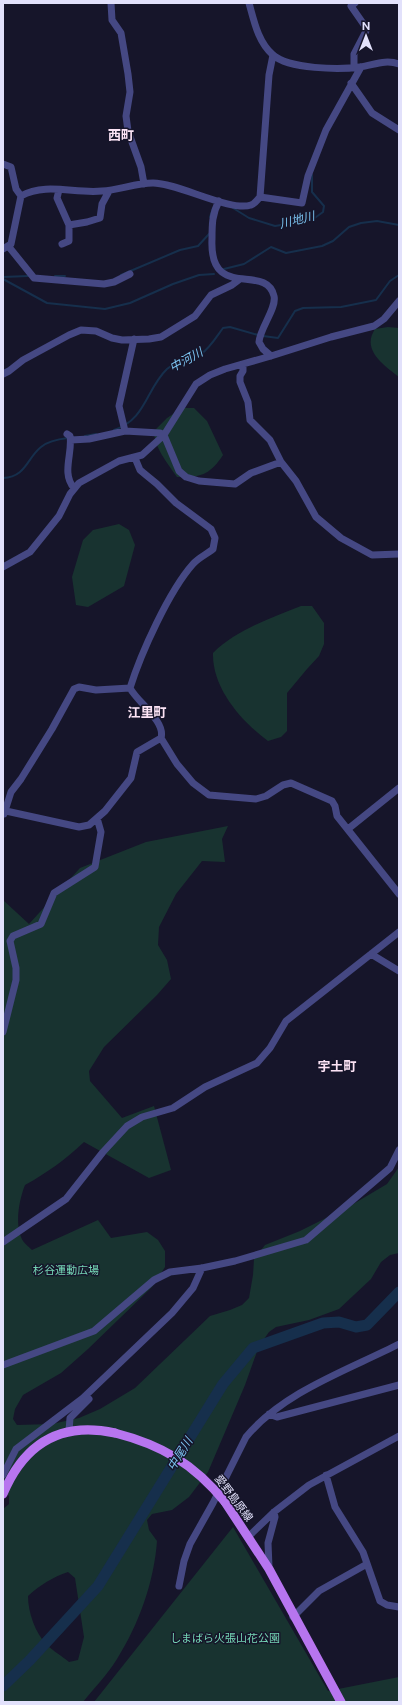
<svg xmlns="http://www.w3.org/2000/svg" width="402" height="1705" font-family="'Public Sans','Noto Sans JP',sans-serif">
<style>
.green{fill:#183330;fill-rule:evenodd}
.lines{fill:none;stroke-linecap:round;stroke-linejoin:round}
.stream{stroke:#162f4c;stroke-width:2}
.river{stroke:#162f4c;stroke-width:11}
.minor{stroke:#454883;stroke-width:7}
.major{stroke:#b775ef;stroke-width:9}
.major-bridge{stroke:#b775ef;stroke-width:9}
.labels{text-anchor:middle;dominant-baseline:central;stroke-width:3;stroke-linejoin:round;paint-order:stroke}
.park-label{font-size:11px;fill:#74d5b4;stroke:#16152a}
.street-label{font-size:11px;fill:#e2e1fb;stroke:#16152a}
.water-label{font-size:12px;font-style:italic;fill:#7bc3f0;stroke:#16152a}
.quarter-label{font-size:13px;font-weight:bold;fill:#fce3f5;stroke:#16152a}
</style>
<rect width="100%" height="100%" fill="#16152a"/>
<path class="green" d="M388 327 399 328V377C384 365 361 350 375 329Z
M182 408H194L207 421 223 455C210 475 200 478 177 477 168 464 154 447 154 431L167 418Z
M119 524 129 530 135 545 124 586 88 607 76 605 72 577 83 540 93 530Z
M301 606H312L324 623V644L319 656 307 669 287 693V731L281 737 268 741C241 721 212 688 213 653 236 630 271 618 301 606Z
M228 826 222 839 225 862 202 861 176 894 159 927 158 945 167 960 171 979 157 995 104 1047 89 1071 90 1081 122 1118 154 1106 171 1170 149 1178 84 1142C66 1159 47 1173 25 1185 19 1200 14 1226 23 1241 25 1244 29 1247 32 1250L98 1220 111 1238 147 1232 158 1240 165 1251V1267L152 1287 88 1349 61 1373 23 1395 15 1409 13 1419 17 1425 52 1424 79 1418 100 1409 135 1388 210 1316 230 1310 242 1305 249 1298 253 1275 254 1259 265 1245 300 1231 350 1206 387 1184 399 1167V1253L390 1255 381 1262 371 1279 339 1309 309 1320 276 1327 269 1332 259 1346 245 1385 208 1472 189 1497 172 1510 152 1514 147 1520 149 1530 157 1541C154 1582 139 1624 117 1659 108 1674 94 1688 83 1702H3V1509L9 1504V1496L3 1491V900L29 924 80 868 146 842ZM68 1572 75 1578 84 1637 78 1660 69 1662C62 1656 53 1651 47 1645 35 1633 28 1612 28 1596 40 1585 53 1577 68 1572Z
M233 1527 328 1691 399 1677V1702H94Z"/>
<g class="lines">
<path class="stream" d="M233 208 249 218 275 226 312 220 323 212 324 206 312 192V175
M210 217 213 208
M224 269 244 264 271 247 286 253 322 246 333 241 349 227 361 223 377 221 399 225
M121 275 180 250 198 246 209 234
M55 276H65
M3 277 28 276
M3 279 47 303 105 309 130 303 173 284 199 275 214 274
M263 336 278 338 295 311 303 308 341 307 376 300 390 281 399 275
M114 430C146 420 146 389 167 369 177 360 190 360 201 354 210 348 217 336 223 328L230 327 258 335
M85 436 96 434
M3 478C26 477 27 458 41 447 48 441 59 439 68 438"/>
<path class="river" d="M3 1686 30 1660 98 1586 223 1384 253 1348 323 1323 339 1322 356 1327 367 1325 399 1292"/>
<path class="minor" d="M111 3 112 20 121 33 128 74 130 92 126 116 128 131 141 167 144 184
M249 3C254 21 258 42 273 55 289 69 339 70 360 67 374 65 385 59 399 64
M354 67V54L367 29 351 6 355 3
M351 83 372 113 399 130
M3 164 11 167 16 189 21 196
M59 190 57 198 69 225V241L62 244
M260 197 302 203 308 176 326 130 361 67
M219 201C212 214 212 225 212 239 209 302 266 262 274 296 277 308 260 328 259 342L263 349 271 356
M69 225 87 222 100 218 102 204 109 191
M9 247 34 278 104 284 114 282 130 274
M3 249 11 244 21 196C46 182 75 194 102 191 119 190 136 183 153 183 178 183 230 212 251 205 255 204 257 200 260 197L269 75 273 55
M243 365V371L240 376V382L248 402 250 420 270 440 281 462 296 481 316 517 341 538 372 555 399 554
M3 374 9 371 23 360 69 335 81 330 96 331 112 338 122 340 149 339 161 337 195 316 211 295 232 285 240 279
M125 431 119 406 134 339
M67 434 70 436C73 453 61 473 74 488
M71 440 89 439 125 431 160 433 164 435 179 471 186 477 199 481 235 484 251 473 281 462
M3 567 30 552 59 516 70 494 79 483 119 461 142 455 164 435 196 384 210 375 225 369 271 356 331 337 374 326 384 319 399 301
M161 738 177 764 193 783 209 795 256 799 266 796 283 785 291 783 332 801 335 806 337 816 399 894
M6 811 79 827 89 825 105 811 131 778 137 752 161 738C166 721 137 702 130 688 141 653 169 591 193 564 198 558 207 554 213 549L215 538 211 529 176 503 157 484 146 475 140 470 135 458
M4 814 11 792 21 779 52 729 74 689 79 687 96 690 130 688
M348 829 399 788
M371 954 399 971
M3 1032 16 980V968L10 941 13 936 41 924 54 893 95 867 101 832 97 818
M3 1242 66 1199 103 1152 127 1126 142 1117 173 1108 205 1087 257 1063 270 1048 286 1021 399 932
M3 1365 94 1331 154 1280 170 1272 202 1268 235 1261 306 1240 390 1168 399 1150
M269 1414 277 1417 399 1385
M69 1431 70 1418 89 1399
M3 1475 16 1449 83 1398 172 1313 193 1288 202 1268
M326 1475 335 1507 363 1552 380 1601 387 1605 399 1607
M248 1537 274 1512 309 1485 399 1436
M269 1567 268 1543 275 1517 274 1512
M179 1586 184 1561 190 1544 213 1503 246 1437C283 1392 348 1370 399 1344
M293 1617 319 1591 367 1564"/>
<path class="major" d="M3 1494C24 1444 60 1421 115 1433
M225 1502 269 1569 341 1702"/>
<path class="major-bridge" d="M115 1433C162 1445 194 1464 225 1502"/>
</g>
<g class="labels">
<g class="park-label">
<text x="66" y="1270">杉谷運動広場</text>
<text x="225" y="1638">しまばら火張山花公園</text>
</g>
<g class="street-label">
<text transform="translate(234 1498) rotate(53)">愛野島原線</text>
</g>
<g class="water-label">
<text transform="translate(297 220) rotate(-14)">川地川</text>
<text transform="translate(186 360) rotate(-29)">中河川</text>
<text transform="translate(180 1454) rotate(-58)">中尾川</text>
</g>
<g class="quarter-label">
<text x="121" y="135">西町</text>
<text x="147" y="712">江里町</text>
<text x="337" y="1066">宇土町</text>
</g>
</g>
<rect width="402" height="1705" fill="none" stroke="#e2e1fb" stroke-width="8"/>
<g transform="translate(366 36)" stroke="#16152a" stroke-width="3" paint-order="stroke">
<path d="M0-3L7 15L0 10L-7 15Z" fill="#e2e1fb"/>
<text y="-6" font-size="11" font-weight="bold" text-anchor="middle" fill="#e2e1fb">N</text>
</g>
</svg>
